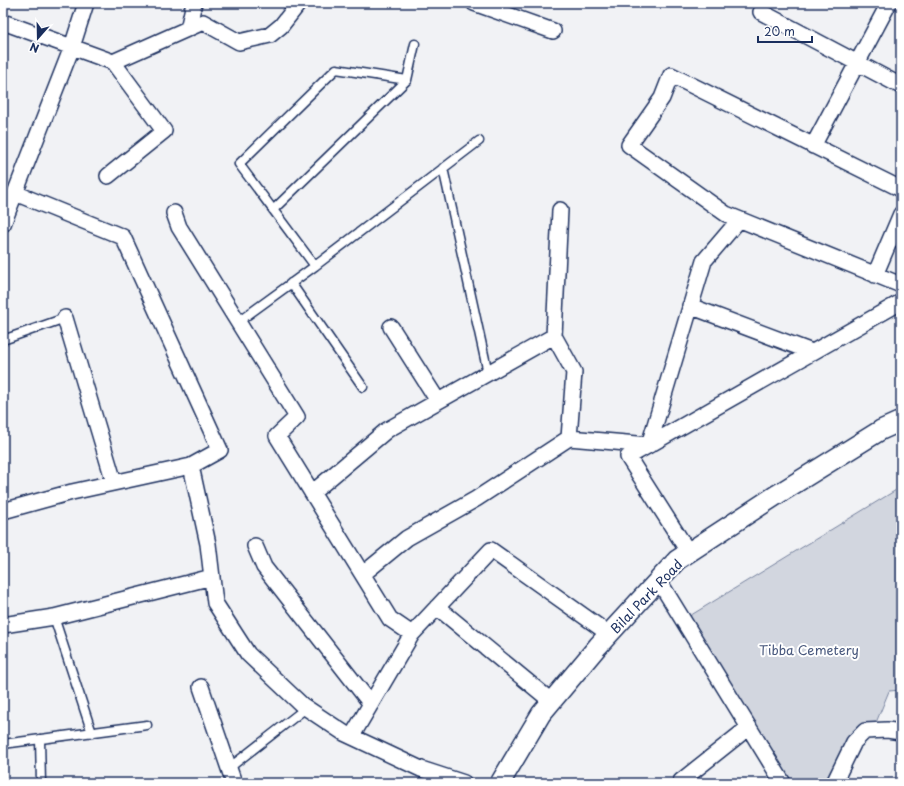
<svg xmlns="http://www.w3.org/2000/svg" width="904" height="786" font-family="'Playpen Sans',sans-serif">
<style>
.green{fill:#d2d6df;stroke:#76829e}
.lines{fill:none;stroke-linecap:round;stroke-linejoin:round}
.service-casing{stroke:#1b2f5e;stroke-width:11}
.minor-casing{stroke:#1b2f5e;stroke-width:18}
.tertiary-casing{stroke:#1b2f5e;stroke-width:22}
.service{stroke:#fff;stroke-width:8}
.minor{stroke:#fff;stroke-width:15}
.tertiary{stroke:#fff;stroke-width:19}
.labels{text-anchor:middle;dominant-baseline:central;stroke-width:4;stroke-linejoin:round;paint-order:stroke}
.street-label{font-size:13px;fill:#1b2f5e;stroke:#fff}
.park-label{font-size:13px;fill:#49597e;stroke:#fff}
</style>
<rect width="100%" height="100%" fill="#f1f2f5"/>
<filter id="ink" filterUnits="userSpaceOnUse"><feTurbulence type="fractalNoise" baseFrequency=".025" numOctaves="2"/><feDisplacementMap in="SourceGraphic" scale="8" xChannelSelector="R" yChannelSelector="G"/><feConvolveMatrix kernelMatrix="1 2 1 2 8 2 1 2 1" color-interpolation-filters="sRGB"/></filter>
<g filter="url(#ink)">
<path class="green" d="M901 487V690L889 691 873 730 865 731 834 783H783L683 620Z"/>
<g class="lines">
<g class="service-casing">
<path id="service" d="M761 12 766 3
M443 168 488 373
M273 210 407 80 415 44
M315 266 239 164 336 69 407 80
M291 283 363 387
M238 322 315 266 479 141
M3 340 65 318
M54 617 92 733
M40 739 41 783
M3 744 147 725
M229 768 306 708"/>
</g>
<g class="minor-casing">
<path id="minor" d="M474 3 553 31
M761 12 901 86
M3 22 113 62 164 131 108 176
M188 29 194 3
M113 62 203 22 239 42 270 35 281 26 299 3
M813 146 889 3
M901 189 671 75 662 98 629 145 726 214 901 285
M560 210 554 336 574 372 569 438
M174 213 179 227 297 417 277 436 390 619 412 634 352 736
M3 224 72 47 86 3
M875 275 901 214
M690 306 812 352
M65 318 114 482
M391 327 438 401
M191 466 208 544 215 603 248 654 302 705 344 733 421 769 464 783
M312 493 387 430 554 336
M3 511 72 492 191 466 220 450 123 237 15 193
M255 546 264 567 371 704
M689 553 628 457 901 302
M363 574 407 538 476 499 569 438 649 445 704 261 739 220
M659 581 783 783
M437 607 551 701
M3 625 54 617 212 577
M412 634 491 550 609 634
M201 687 234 783
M680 783 681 781 749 727
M834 783 854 742 865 731 887 730 901 732"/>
</g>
<g class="tertiary-casing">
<path id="tertiary" d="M500 783 541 714 598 646 677 560 778 494 881 430 901 421"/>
</g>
<use href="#service" class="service"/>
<use href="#minor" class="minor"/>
<use href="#tertiary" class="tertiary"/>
</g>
</g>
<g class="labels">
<g class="street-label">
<text transform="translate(646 596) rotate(-46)">Bilal Park Road</text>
</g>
<g class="park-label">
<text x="809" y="649">Tibba Cemetery</text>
</g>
</g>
<rect width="904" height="786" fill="none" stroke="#fff" stroke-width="16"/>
<rect x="8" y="8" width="888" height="770" fill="none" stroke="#1b2f5e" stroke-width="1.5" filter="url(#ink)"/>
<g transform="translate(38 38) rotate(200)" stroke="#ffffff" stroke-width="3" paint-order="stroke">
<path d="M0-3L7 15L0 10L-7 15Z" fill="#1b2f5e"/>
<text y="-6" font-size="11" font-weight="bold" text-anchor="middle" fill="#1b2f5e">N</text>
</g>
<path d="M758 36v6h54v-6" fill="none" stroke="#1b2f5e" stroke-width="2"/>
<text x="764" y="36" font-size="12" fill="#1b2f5e" stroke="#ffffff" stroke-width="3" paint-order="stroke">20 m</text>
</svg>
